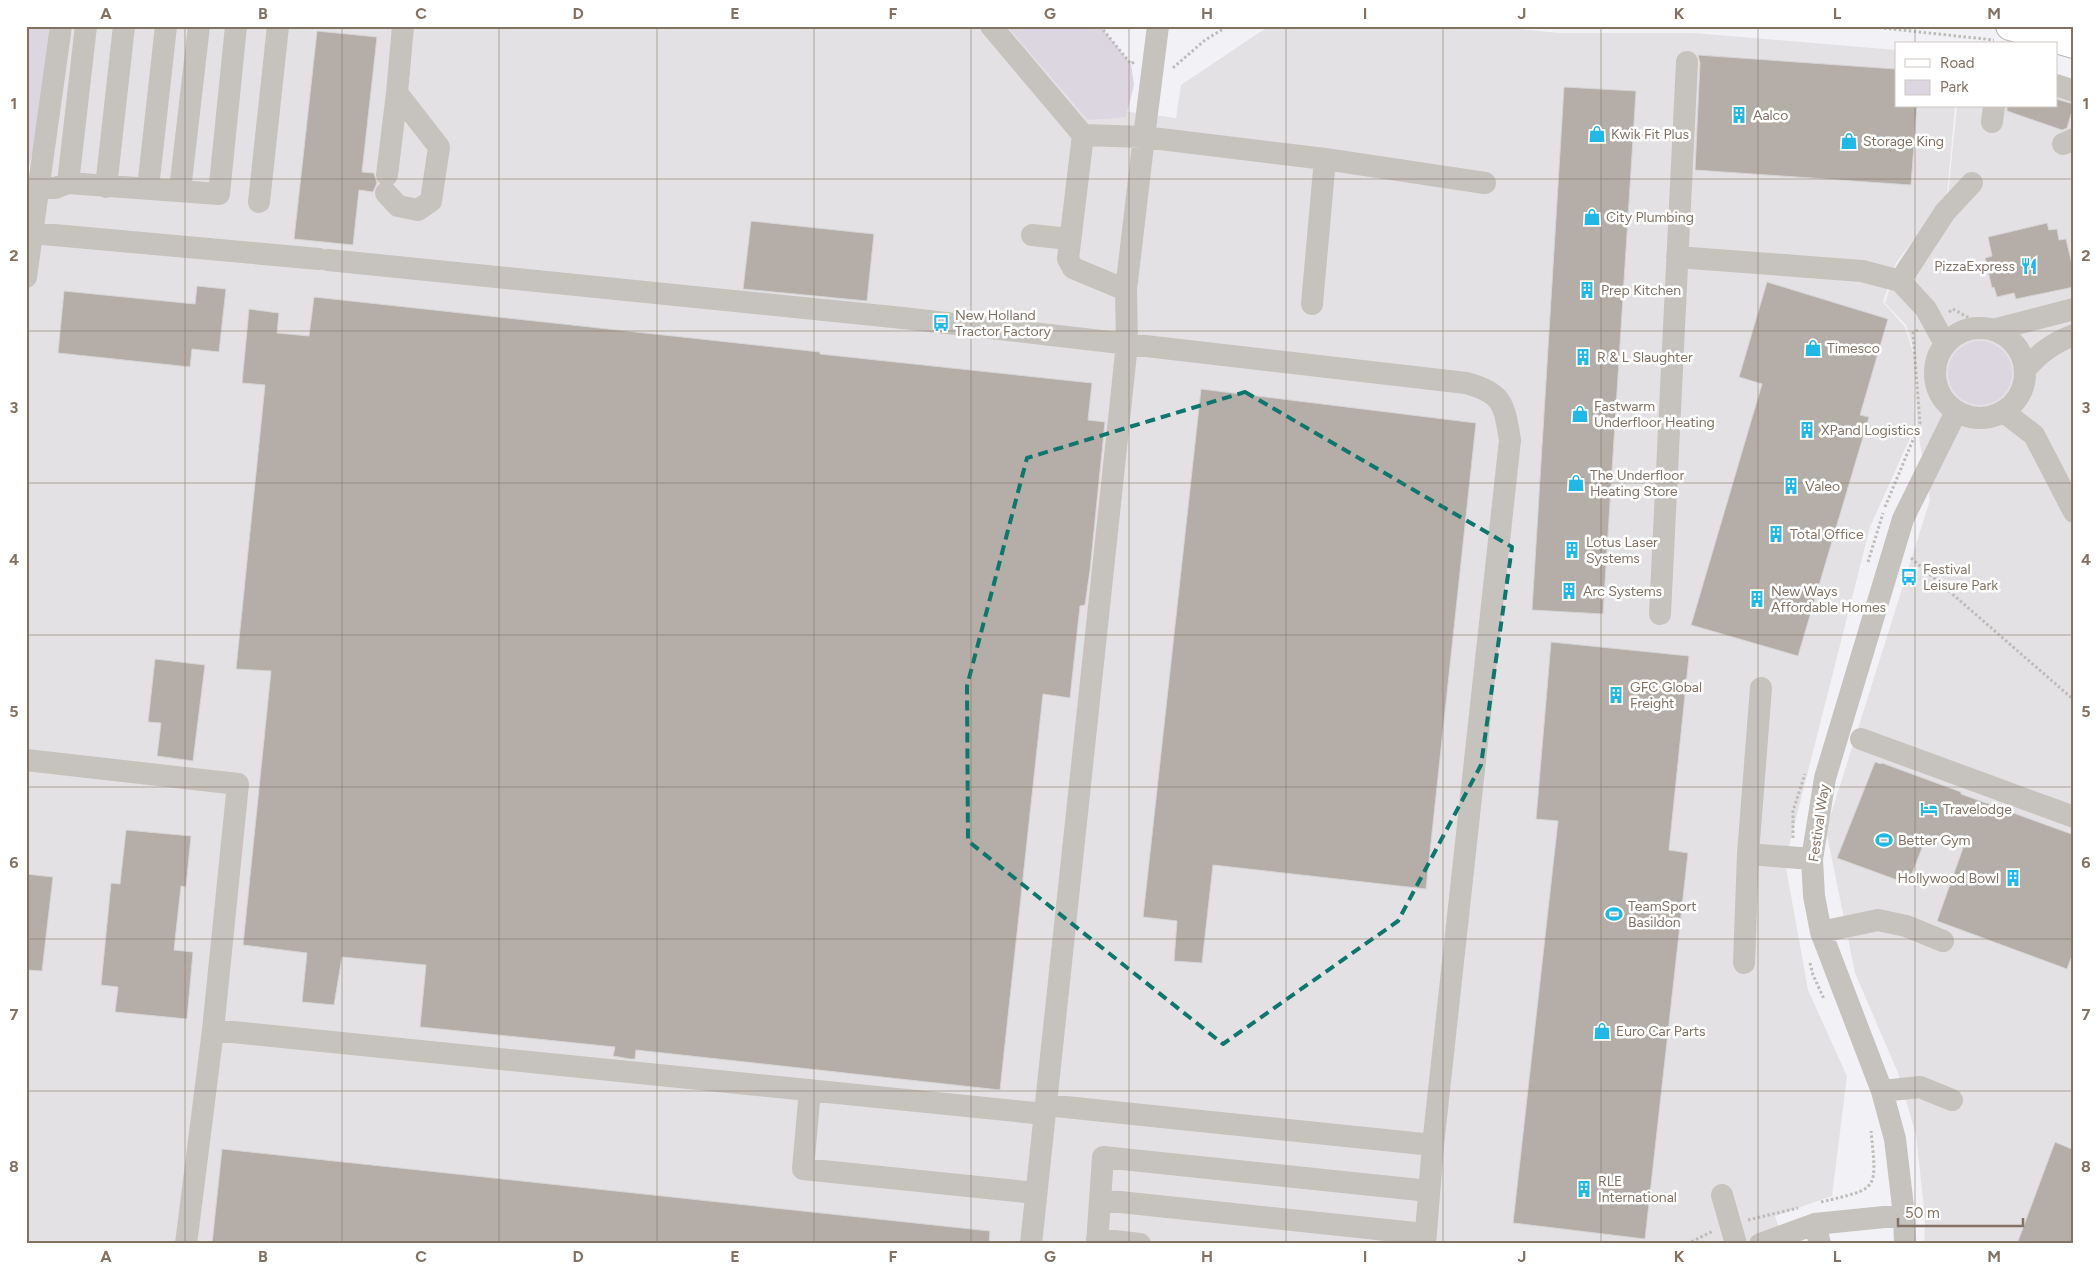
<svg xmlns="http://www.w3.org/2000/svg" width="2100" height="1270" font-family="Figtree,sans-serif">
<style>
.built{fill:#e3e1e3}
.green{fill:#dcd6e0}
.building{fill:#b5ada7;stroke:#d5d5d7}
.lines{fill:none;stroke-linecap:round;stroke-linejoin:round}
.major-casing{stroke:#bab6b2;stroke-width:30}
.path{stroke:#bebbb8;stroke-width:3;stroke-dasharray:2.5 2.5;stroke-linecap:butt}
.minor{stroke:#c6c2be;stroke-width:22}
.major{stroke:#fff;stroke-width:28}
.marked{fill:none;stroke:#0f766e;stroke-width:4;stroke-dasharray:10 6;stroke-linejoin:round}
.grid{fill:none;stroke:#837264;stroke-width:1;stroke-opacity:0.55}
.labels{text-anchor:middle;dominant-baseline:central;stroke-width:5;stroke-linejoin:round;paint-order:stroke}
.poi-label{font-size:14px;fill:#837264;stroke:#fff;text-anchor:start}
.street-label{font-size:14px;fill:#837264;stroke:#fff}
.neatline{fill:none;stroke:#837264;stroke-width:2}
.grid-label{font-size:16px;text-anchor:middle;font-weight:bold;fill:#837264}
</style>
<rect width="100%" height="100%" fill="#f2f2f6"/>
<path class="built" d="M51 26H1023L1085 106 1176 118 1181 85 1269 26H1488L1560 33H1694L1896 50V106H1955L1947 195 1896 263 1883 302 1905 327 1914 355 1915 427 1870 527 1785 862 1808 990 1847 1076 1832 1196 1775 1216 1784 1244H26V208Z
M2056 76 2074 83V1244H1924L1925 1218 1916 1135 1898 1073 1855 973 1826 830 1930 500 1917 427 1915 354 1906 325 1885 303 1898 263 1948 195 1957 106H2056Z"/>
<path class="green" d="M26 26H55L34 147 26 179Z
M1007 26H1100L1131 64 1134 85 1126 117 1088 120Z
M1948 373a32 32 0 1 1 64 0a32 32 0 1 1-64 0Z"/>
<path class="building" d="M317 31 377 37 362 172 374 173 377 183 373 192 359 190 353 245 294 239Z
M1698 55 1896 69V106H1917L1911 185 1695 170 1700 63Z
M1564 87 1636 91 1603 614 1532 610Z
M2056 99 2074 104 2067 128 2062 130 2007 111V106H2056Z
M751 221 874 234 867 301 743 289Z
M2047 223 2049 230 2057 229 2059 240 2066 239 2074 273V287L2016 299 2014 293 1997 297 1994 287 1992 288 1985 258 1992 256 1988 237Z
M1767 282 1888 319 1860 415 1869 417 1798 656 1691 625 1762 384 1739 377Z
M197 286 226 289 219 352 192 349 190 367 58 353 64 291 195 304Z
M314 297 820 352V354L1092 383 1088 420 1105 422 1090 570 1085 605 1080 606 1070 698 1043 694 1000 1090 636 1050 635 1059H630L613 1056 615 1047 420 1027 426 965 342 957 334 1005 302 1002 307 953 243 945 271 671 236 669 265 385 242 383 249 309 279 313 277 333 309 336Z
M1201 389 1476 423 1426 889 1213 865 1202 963 1174 961 1177 921 1143 917Z
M1551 642 1689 656 1669 850 1688 853 1645 1239 1513 1223 1558 821 1536 819Z
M155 659 205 665 193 761 157 756 161 723 148 722Z
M1875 762 1881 764 1882 763 1961 792V794L2074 835V950L2067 969 1937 921 1963 848 1927 835 1908 884 1837 858Z
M126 830 191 836 186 887 181 886 174 950 193 952 187 1019 115 1012 118 987 101 985 111 883 120 884Z
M26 874 53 877 42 971 26 970Z
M2055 1142 2074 1150V1244H2017Z
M222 1149 990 1231 989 1244H212Z"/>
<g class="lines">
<g class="major-casing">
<path id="major" d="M2010 26 2074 44"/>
</g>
<path class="path" d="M1100 26 1131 64 1134 62
M1864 26 1994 40
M1173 66 1174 67 1205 40 1228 26
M1949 312 1953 309 1971 319H1978
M1885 507 1920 423 1913 333 1918 330
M1911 558 2074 700
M1868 562 1883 513
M1793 838V811L1805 774
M1810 963 1813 975 1824 999
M1821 1202C1879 1188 1877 1192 1871 1131
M1748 1220 1798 1208
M1687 1244 1713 1231"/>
<path class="minor" d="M991 26 1083 135 1144 137 1158 26
M2056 85 2074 91
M1992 122 1994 106
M1083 135 1068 259 1073 268 1126 290
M2063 144 2074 139
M1325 159 1485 183
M387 175 397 93
M68 183 86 26
M106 187 124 26
M38 188H55L68 183 219 194 236 26
M148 188 166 26
M180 190 199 26
M386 193 398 206 418 210 431 201 439 147 397 93 403 26
M259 202 278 26
M32 233 319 259
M1032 235 1069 239
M1677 257 1862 271 1900 281 1926 309 1945 344
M328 260 903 318 1466 383C1504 393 1504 405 1510 440L1433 1145 1046 1105
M26 277 61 26
M1900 281 1945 212 1972 183
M1935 373a45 45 0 1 1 90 0a45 45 0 1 1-90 0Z
M1993 330 2074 309
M2025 370C2039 353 2053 343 2074 335
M2004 412 2034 435 2074 512
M1660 614 1687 62
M1761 688 1748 854 1812 859
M1861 739 2074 817
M26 760 238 784 213 1030 186 1244
M1821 932 1878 920 1906 926 1943 941
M1744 963 1748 854
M213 1030 1045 1114
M810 1090 803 1169 1036 1193
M1882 1091 1920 1087 1952 1100
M1722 1195 1736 1244
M1101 1200 1425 1234
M1815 1224 1820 1244
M1097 1239 1140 1244
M1031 1244 1127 344 1126 290 1144 137 1325 159 1312 304
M1097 1244 1103 1157 1429 1191
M1425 1244 1433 1145
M1760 1244 1815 1224 1904 1215
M1905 1244 1904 1215 1895 1139 1882 1091 1821 932 1814 896 1812 859 1825 778 1903 519 1956 412"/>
<use href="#major" class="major"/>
</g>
<path class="marked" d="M1245 392 1512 547 1481 765 1398 921 1223 1044 968 841 967 686 1027 458Z"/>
<path class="grid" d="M185 26V1244M342 26V1244M499 26V1244M657 26V1244M814 26V1244M971 26V1244M1129 26V1244M1286 26V1244M1443 26V1244M1601 26V1244M1758 26V1244M1915 26V44M1915 106V1244M26 179H2074M26 331H2074M26 483H2074M26 635H2074M26 787H2074M26 939H2074M26 1091H2074"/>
<defs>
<g id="building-bare" transform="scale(1.35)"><path d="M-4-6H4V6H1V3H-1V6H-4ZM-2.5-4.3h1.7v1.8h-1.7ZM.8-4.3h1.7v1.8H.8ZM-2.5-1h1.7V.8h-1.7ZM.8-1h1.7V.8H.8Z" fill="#22b8e5" stroke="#fff" stroke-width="2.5" paint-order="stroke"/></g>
<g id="shop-bare" transform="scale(1.35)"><path d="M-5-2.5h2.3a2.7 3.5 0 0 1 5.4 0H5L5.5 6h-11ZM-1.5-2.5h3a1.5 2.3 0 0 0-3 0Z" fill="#22b8e5" stroke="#fff" stroke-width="2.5" paint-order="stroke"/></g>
<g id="restaurant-bare" transform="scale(1.35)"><path d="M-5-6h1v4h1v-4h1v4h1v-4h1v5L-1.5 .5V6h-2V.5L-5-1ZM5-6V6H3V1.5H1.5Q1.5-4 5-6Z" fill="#22b8e5" stroke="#fff" stroke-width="2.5" paint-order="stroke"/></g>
<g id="bus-bare" transform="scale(1.35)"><path d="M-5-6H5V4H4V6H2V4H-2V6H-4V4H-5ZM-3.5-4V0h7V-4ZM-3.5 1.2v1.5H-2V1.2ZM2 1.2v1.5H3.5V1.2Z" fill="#22b8e5" stroke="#fff" stroke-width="2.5" paint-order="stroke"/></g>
<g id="hotel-bare" transform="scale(1.35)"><path d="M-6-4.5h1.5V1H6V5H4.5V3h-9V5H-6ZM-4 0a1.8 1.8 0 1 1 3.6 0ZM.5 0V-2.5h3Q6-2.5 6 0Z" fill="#22b8e5" stroke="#fff" stroke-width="2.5" paint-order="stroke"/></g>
<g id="stadium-bare" transform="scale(1.35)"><path d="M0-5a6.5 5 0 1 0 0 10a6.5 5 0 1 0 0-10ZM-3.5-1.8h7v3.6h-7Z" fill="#22b8e5" stroke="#fff" stroke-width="2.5" paint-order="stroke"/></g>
</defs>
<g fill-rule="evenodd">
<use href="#building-bare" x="1739" y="115"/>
<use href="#shop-bare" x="1597" y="134"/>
<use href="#shop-bare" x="1849" y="141"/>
<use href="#shop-bare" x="1592" y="217"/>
<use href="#restaurant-bare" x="2029" y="266"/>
<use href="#building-bare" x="1587" y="290"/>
<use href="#bus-bare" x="941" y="323"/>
<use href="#shop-bare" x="1813" y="348"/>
<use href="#building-bare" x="1583" y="357"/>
<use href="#shop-bare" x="1580" y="414"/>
<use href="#building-bare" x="1807" y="430"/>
<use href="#shop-bare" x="1576" y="483"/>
<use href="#building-bare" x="1791" y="486"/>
<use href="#building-bare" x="1776" y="534"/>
<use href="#building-bare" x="1572" y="550"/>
<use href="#bus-bare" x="1909" y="577"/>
<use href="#building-bare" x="1569" y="591"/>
<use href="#building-bare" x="1757" y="599"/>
<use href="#building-bare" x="1616" y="695"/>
<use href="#hotel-bare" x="1929" y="809"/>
<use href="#stadium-bare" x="1884" y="840"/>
<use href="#building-bare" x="2013" y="878"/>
<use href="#stadium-bare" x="1614" y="914"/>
<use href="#shop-bare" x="1602" y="1031"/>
<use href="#building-bare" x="1584" y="1189"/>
</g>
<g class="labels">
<g class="poi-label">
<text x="1753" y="115">Aalco</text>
<text x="1611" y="134">Kwik Fit Plus</text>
<text x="1863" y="141">Storage King</text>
<text x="1606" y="217">City Plumbing</text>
<text x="2015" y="266" text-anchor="end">PizzaExpress</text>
<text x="1601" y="290">Prep Kitchen</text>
<text x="955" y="315">New Holland<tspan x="955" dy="16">Tractor Factory</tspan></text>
<text x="1827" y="348">Timesco</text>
<text x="1597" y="357">R &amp; L Slaughter</text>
<text x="1594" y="406">Fastwarm<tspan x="1594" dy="16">Underfloor Heating</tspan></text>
<text x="1821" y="430">XPand Logistics</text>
<text x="1590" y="475">The Underfloor<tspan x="1590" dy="16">Heating Store</tspan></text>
<text x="1805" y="486">Valeo</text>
<text x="1790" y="534">Total Office</text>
<text x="1586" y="542">Lotus Laser<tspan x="1586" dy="16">Systems</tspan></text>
<text x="1923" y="569">Festival<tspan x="1923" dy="16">Leisure Park</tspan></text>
<text x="1583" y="591">Arc Systems</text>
<text x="1771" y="591">New Ways<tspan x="1771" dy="16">Affordable Homes</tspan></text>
<text x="1630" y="687">GFC Global<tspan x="1630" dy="16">Freight</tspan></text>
<text x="1943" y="809">Travelodge</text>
<text x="1898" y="840">Better Gym</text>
<text x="1999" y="878" text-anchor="end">Hollywood Bowl</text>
<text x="1628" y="906">TeamSport<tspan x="1628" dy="16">Basildon</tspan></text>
<text x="1616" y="1031">Euro Car Parts</text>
<text x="1598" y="1181">RLE<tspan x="1598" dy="16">International</tspan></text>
</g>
<g class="street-label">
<text transform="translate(1819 823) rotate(-82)">Festival Way</text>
</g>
</g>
<rect width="2100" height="1270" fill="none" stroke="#ffffff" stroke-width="55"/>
<rect x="1895" y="42" width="162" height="65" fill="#ffffff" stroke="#cdc7c1"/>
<rect x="1905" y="59" width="25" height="8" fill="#ffffff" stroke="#cdc7c1"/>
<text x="1940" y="68" font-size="15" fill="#837264">Road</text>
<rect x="1905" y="80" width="25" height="15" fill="#dcd6e0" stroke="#cdc7c1"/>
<text x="1940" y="92" font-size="15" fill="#837264">Park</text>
<path d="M1898 1218v8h125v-8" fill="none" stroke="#837264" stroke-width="2.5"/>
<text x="1905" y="1218" font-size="15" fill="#837264" stroke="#ffffff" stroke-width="4" paint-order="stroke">50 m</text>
<rect x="28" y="28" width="2044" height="1214" class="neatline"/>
<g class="grid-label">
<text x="106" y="19">A</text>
<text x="263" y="19">B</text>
<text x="421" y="19">C</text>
<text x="578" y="19">D</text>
<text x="735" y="19">E</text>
<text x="893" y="19">F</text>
<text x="1050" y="19">G</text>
<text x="1207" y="19">H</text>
<text x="1365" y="19">I</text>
<text x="1522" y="19">J</text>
<text x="1679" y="19">K</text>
<text x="1837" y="19">L</text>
<text x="1994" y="19">M</text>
<text x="14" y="109">1</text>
<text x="2086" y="109">1</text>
<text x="14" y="261">2</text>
<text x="2086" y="261">2</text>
<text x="14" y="413">3</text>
<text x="2086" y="413">3</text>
<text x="14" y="565">4</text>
<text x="2086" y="565">4</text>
<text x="14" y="717">5</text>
<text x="2086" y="717">5</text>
<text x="14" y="868">6</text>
<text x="2086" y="868">6</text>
<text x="14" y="1020">7</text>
<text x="2086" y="1020">7</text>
<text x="14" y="1172">8</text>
<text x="2086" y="1172">8</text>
<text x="106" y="1262">A</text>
<text x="263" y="1262">B</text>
<text x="421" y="1262">C</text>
<text x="578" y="1262">D</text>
<text x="735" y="1262">E</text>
<text x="893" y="1262">F</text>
<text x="1050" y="1262">G</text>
<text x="1207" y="1262">H</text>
<text x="1365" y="1262">I</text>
<text x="1522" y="1262">J</text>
<text x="1679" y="1262">K</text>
<text x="1837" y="1262">L</text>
<text x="1994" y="1262">M</text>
</g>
</svg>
